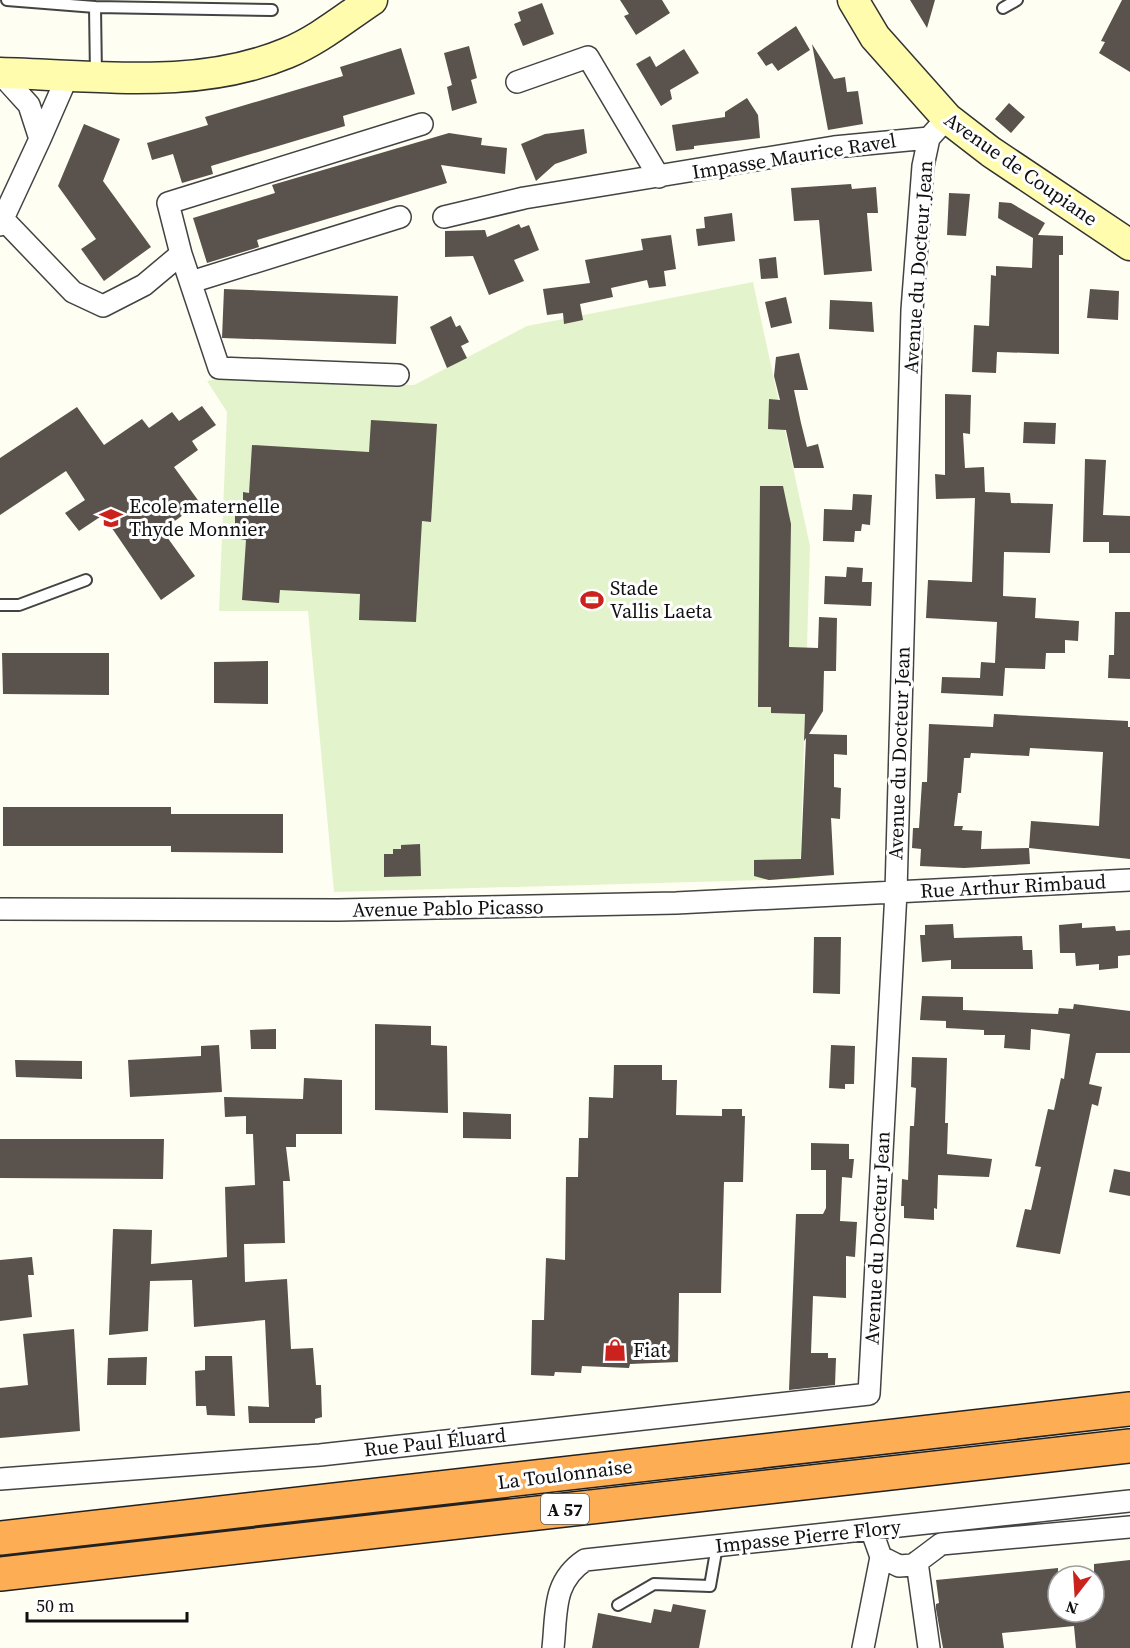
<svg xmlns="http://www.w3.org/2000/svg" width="1130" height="1648" font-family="'Source Serif 4',serif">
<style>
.pitch{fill:#e3f4cc}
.building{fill:#5a524c;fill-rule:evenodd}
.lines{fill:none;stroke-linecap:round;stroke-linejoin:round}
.service-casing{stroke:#434343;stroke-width:14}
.minor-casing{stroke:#434343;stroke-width:24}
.secondary-casing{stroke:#323232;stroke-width:33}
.motorway-casing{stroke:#212121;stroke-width:36}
.service{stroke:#fff;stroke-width:10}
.minor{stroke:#fff;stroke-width:21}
.secondary{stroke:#fffcae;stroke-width:30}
.motorway{stroke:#fdad53;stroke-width:33}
.labels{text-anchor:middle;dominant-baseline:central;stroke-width:6;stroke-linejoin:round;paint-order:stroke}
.shield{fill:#fff;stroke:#585858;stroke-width:1.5}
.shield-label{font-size:18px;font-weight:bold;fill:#101010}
.street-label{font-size:20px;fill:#101010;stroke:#fff}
.poi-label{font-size:20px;fill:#101010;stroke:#fff;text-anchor:start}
</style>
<rect width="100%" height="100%" fill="#fffef3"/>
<path class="pitch" d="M753 282 810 546 800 879 334 892 308 611H219L227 412 207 381 223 378 414 385 527 326Z"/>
<path class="building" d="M620 0H662L670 13 636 35 624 16 629 14Z
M910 0H935L927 28Z
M1122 0H1130V72L1099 53 1105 42 1101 41Z
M542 3 554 34 523 46 514 24 521 21 518 12Z
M796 26 810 50 778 71 772 63 766 66 757 53Z
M812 44 834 79 845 77 847 92 858 91 863 124 828 130Z
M469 46 477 78 471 80 477 103 452 111 447 87 452 85 444 53Z
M401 48 415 94 343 116 345 126 211 166 213 174 182 183 173 154 152 160 147 143 208 125 205 117 343 76 340 67Z
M684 49 699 73 670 90 672 99 661 106 636 64 650 56 656 67Z
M747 98 758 115 760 138 694 146V149L676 151 672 125 725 117V112Z
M1009 103 1025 117 1011 133 995 119Z
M84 124 120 139 103 181 151 247 104 281 81 249 96 239 58 186Z
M584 129 587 153 555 164 536 181 521 144 545 134Z
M449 133 482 138 481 145 507 148 505 174 441 165 447 183 257 240 259 247 207 263 193 218 275 193 272 185Z
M851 184 852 189 876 187 878 213H867L872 271 824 275 819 220 794 221 791 188Z
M949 193 970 194 966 236 947 235Z
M999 202 1011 203 1045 223 1038 235 1063 236V255H1059V354L997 352 996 373 972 372 974 325 989 326 991 275 996 276V266L1032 268 1033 238 998 218Z
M732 213 735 241 698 246 696 229 705 228 704 217Z
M519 224 521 228 529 225 539 250 514 260 524 281 489 295 473 256 445 257V231L485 230 487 237Z
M671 235 676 269 664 271 666 286 649 288 647 280 611 288 613 297 580 304 583 320 564 324 563 313 547 315 543 289 590 283 585 260 643 250 641 239Z
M776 257 778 278 761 279 759 259Z
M224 289 398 296 396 344 222 338Z
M1090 289 1119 291 1118 320 1087 318Z
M786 297 792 323 771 328 765 302Z
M830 300 872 302 874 332 829 329Z
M451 316 456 327 460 325 469 342 461 346 467 358 447 368 430 327Z
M799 353 808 390H794L801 423 807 447 818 444 824 468H794L786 430 768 429 769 399 780 400 774 376 776 357Z
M945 394 971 395 970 434 963 433 965 468 984 467 985 492 1010 493 1011 503 1053 504 1050 553 1004 552 1003 596 1036 598 1035 618 1079 621 1078 641 1065 640V653H1046L1045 669 1005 668 1003 696 941 693 942 677 980 678 981 662 995 663 997 622 926 618 928 580 972 582 975 498 936 499 935 474 945 475Z
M202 406 216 425 192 441 198 450 174 467 200 503 162 530 195 576 161 600 103 515 79 531 65 513 85 500 66 471 0 515V458L77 407 104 445 142 419 149 428 172 412 179 421Z
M371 420 437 424 431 522 422 521 416 622 359 620 360 594 280 590 279 603 242 600 246 540 240 539 241 530 235 529V508L237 501 243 502V492L249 493 252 445 369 452Z
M1024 422 1056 423 1055 444 1023 443Z
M1085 459 1106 460 1103 515 1130 516V553H1109V542H1083Z
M760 486H783L791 524 789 647 818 648 819 617 837 618 836 671H824L823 711 809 734 847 735V755L834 754V787L841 788 840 819 831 818 834 875 769 880 754 876V860L801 859 806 738 804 741 805 714 771 713V707H758Z
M853 494 872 495 870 525 862 524 861 531H855L854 542 823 541 824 509 852 510Z
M847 567 863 568 862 582H872L871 606 824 604 825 576 846 577Z
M1115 612H1130V679L1108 678 1109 655H1114Z
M2 653H109V695L3 694Z
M268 661V704L214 703V662Z
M994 714 1128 721V727H1130V859L1029 848 1030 864 964 868 920 866 921 849 912 848 913 828H919L922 782H927L929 724 993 727ZM1030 748 1103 752 1099 826 1031 821 1029 848 981 849 982 831 962 830 963 826H954L958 793H961L964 758H970L971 753 1029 756Z
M3 807H171V814H283V853L171 852V846H3Z
M420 844 421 876 384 877V854H393V849H401V845Z
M1082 923V928L1115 926 1116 931 1130 930V955L1118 956V968L1099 970V964L1076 966 1075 953H1060L1059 925Z
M953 924 954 938 1022 936 1023 950H1032L1033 969H951V960L922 962 920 935H925V925Z
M814 937H841L840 994 813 993Z
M922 996 963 997V1010L1058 1014 1059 1008 1073 1009 1074 1004 1130 1011V1053H1096L1089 1084 1102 1087 1098 1106 1092 1104 1060 1254 1016 1247 1025 1209 1031 1210 1041 1167 1035 1166 1048 1109 1054 1110 1061 1078 1064 1079 1070 1034 1031 1029 1030 1050 1004 1048 1005 1035H984V1030L946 1028V1021L920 1020Z
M375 1024 431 1026V1045L447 1046 448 1113 375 1110Z
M276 1029V1049H251L250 1030Z
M219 1045 222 1092 130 1097 128 1060 201 1056V1046Z
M831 1045 855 1046 854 1084H845V1089L829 1088Z
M912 1057 947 1058 945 1123H948L947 1154 992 1159 989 1177 938 1175 937 1209 934 1208V1220L904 1218V1206H901L902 1179 908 1180 910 1126H914L916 1088 911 1087Z
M15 1060 82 1061V1079L16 1077Z
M614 1065H662V1080H677L676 1115 722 1116V1109H742V1116H745L743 1182H724L721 1293H679L678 1362 630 1364 629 1368 582 1366 581 1373 555 1372 554 1376 531 1375 532 1320H544L546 1258 565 1260 566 1177H578L579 1138H588L589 1097 613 1098Z
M304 1078 342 1080V1134H296V1147H286L290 1181H283L285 1243 244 1244 245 1282 287 1279 291 1349 313 1348 316 1385H321L322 1417 315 1419V1423H249L248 1406 269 1407 265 1320 194 1327 192 1280 150 1281 148 1331 109 1335 113 1229 152 1230 151 1264 227 1257 225 1187 255 1185 253 1134H246V1116L225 1117 224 1097 303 1099Z
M463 1112 511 1114V1139L463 1138Z
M0 1139H164L163 1179 0 1178Z
M811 1143 849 1144V1159H854L852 1178 842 1177 840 1221 857 1222 855 1257 846 1256V1298L813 1296 811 1353H828V1358H836L835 1385 789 1390 796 1214H823L826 1208V1170H811Z
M1114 1169 1130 1172V1196L1109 1192Z
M32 1257 34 1275H28L32 1317 0 1321V1260Z
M74 1329 80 1431 0 1438V1388L28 1385 23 1334Z
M205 1356H232L235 1416 207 1415 206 1406H196L195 1371 205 1370Z
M147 1357 146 1385H107L108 1358Z
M1130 1560V1648H1076L1074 1626 1002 1633 1004 1648H943L936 1609V1604L939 1603 936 1580 1058 1568V1612H1094V1564Z
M673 1604 706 1610 699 1648H592L598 1613 651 1623 654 1609 671 1612Z"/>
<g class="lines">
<g class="service-casing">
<path id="service" d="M7 0 95 7 96 76
M95 7 272 10
M1003 8 1017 0
M0 605H19L86 580
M618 1605 654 1584 710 1586 717 1546"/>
</g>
<g class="minor-casing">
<path id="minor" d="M0 73 29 105 40 139 0 225
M517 82 588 57 659 177
M40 139 68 75
M444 217 524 198 834 147 929 138
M3 219 73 292 103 306 144 285 181 254 219 368 398 375
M181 254 168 203 422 124
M191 282 400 217
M0 909 338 910 676 903 1130 880
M0 1479 320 1455 869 1394 896 892 912 310 923 166 929 138 947 118
M871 1529 881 1557 899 1566 913 1565 941 1544 1130 1527
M917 1562 929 1648
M553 1648C557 1612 552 1582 585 1560L1130 1501
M863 1648 881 1557"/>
</g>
<g class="secondary-casing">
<path id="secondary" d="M853 0 875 37 947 118 991 152 1130 245
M0 73C95 75 196 91 287 53 317 41 345 18 372 0"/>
</g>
<g class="motorway-casing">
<path id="motorway" d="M0 1538 1130 1409
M0 1574 1130 1446"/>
</g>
<use href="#service" class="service"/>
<use href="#minor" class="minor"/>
<use href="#secondary" class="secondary"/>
<use href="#motorway" class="motorway"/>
</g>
<defs>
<g id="school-bare" transform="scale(1.8)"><path d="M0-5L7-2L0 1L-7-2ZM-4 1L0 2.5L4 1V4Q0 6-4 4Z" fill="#cb221d" stroke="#fff" stroke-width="2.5" paint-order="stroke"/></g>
<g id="stadium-bare" transform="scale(1.8)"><path d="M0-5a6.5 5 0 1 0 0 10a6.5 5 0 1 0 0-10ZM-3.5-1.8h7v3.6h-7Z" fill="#cb221d" stroke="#fff" stroke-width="2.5" paint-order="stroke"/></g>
<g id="shop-bare" transform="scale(1.8)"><path d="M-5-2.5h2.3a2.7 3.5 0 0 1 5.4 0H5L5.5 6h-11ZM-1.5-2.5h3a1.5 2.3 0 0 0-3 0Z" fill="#cb221d" stroke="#fff" stroke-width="2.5" paint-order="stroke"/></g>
</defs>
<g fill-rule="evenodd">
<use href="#school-bare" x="111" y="518"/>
<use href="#stadium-bare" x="592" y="600"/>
<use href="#shop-bare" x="615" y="1350"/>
</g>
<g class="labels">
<rect class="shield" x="541" y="1494" width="48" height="30" rx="4.5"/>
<g class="shield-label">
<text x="565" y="1509">A 57</text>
</g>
<g class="street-label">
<text transform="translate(794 156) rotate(-9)">Impasse Maurice Ravel</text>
<text transform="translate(1021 169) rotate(35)">Avenue de Coupiane</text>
<text transform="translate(918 267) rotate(-86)">Avenue du Docteur Jean</text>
<text transform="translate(899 753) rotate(-88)">Avenue du Docteur Jean</text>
<text transform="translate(1013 886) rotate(-3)">Rue Arthur Rimbaud</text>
<text transform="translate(448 908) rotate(-1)">Avenue Pablo Picasso</text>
<text transform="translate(877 1238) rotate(-87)">Avenue du Docteur Jean</text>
<text transform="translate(435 1442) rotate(-6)">Rue Paul Éluard</text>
<text transform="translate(565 1474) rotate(-7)">La Toulonnaise</text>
<text transform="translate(808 1536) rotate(-6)">Impasse Pierre Flory</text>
</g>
<g class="poi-label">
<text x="129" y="506">Ecole maternelle<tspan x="129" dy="23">Thyde Monnier</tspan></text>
<text x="610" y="588">Stade<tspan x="610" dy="23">Vallis Laeta</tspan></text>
<text x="633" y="1350">Fiat</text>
</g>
</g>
<g transform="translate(1076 1594) rotate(197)"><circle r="28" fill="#ffffff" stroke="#9f9f9f" stroke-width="1.5"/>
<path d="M0-4.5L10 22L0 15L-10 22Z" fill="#cb221d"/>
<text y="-9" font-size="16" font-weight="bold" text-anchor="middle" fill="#101010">N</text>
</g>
<path d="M27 1612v9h160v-9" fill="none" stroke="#101010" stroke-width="3"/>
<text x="36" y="1612" font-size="18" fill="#101010" stroke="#ffffff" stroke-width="4.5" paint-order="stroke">50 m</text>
</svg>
